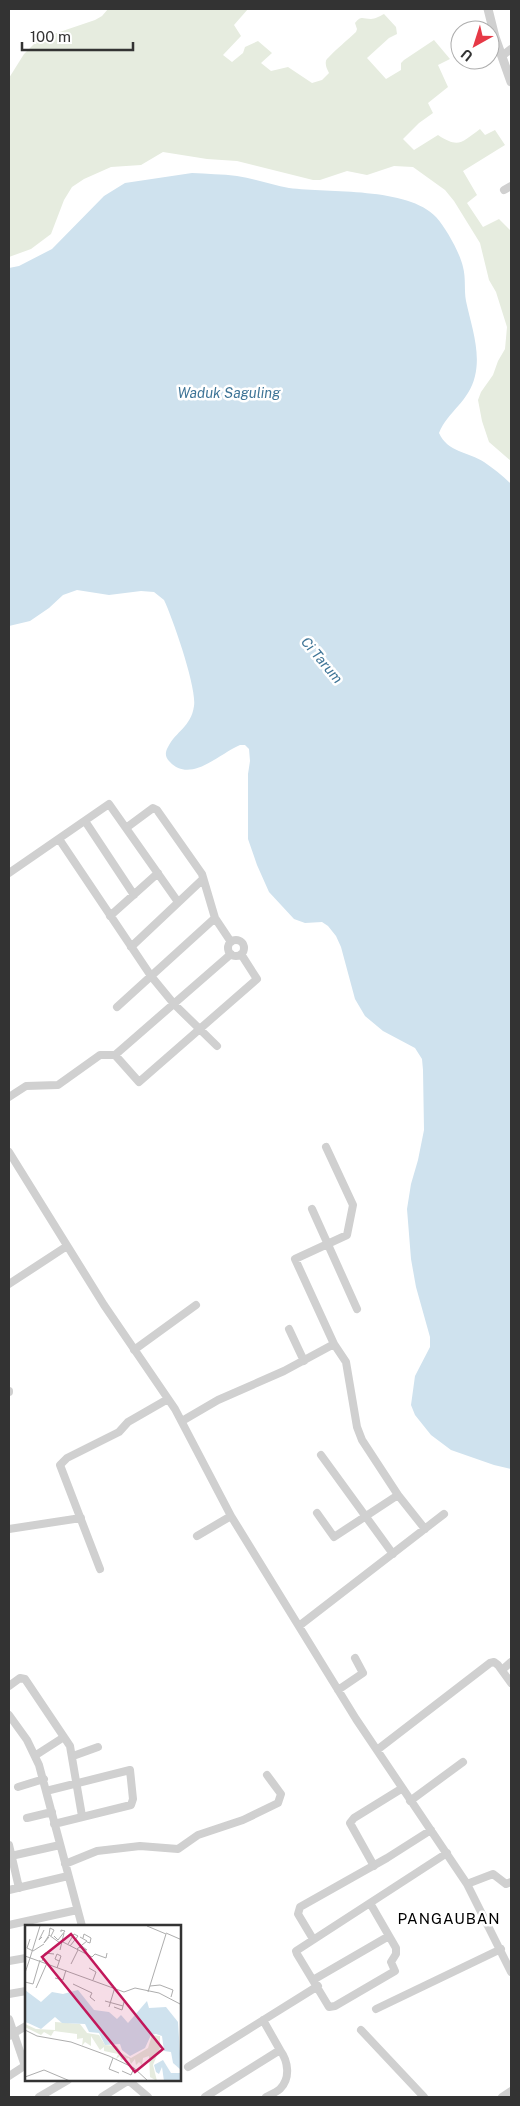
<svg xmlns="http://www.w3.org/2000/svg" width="520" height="2106" font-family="'Public Sans',sans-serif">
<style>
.green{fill:#e6ecdf}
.water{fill:#cfe2ee}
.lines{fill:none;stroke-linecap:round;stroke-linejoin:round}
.minor{stroke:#d0d0d0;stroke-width:8}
.tertiary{stroke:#d0d0d0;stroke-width:9}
.labels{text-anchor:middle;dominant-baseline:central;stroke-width:5;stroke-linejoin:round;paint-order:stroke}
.water-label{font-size:14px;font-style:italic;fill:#3f7597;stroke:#fff}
.quarter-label{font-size:15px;letter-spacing:1px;fill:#000;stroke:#fff}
.inset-road{fill:none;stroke:#adadad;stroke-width:1}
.view{fill:#c2185b;fill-opacity:0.15;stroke:#c2185b;stroke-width:2.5}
.inset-edge{fill:none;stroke:#333;stroke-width:2.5}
</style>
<rect width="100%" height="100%" fill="#fff"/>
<path class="green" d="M108 9H248L234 25 241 36 223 55 232 62 243 53 245 47 258 41 272 53 261 63 271 71 288 67 312 83 322 80 329 73C327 69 325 65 326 61 326 58 351 37 356 32L357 29 355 23C361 15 363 19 371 19 375 19 380 16 384 14L396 27 397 34 389 38 367 58 386 79 401 70V63L404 60 434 40 450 59 438 65 448 87 428 103 433 113 419 123 403 139 414 150 438 135C459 149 462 142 480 129L485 135 495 130 505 145 463 171 477 195 467 203 483 227 499 219 511 231V461L489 442 482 421 478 400 481 392 493 375 498 361 505 349 507 327 496 292 489 280 480 243 454 201 445 190 413 167 394 166 367 175 347 171 320 180H313L237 161 207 159 163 152 141 165 111 167 84 179 72 187 64 200 51 234 31 249 9 257V78L24 54 39 39 95 20 102 16Z"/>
<path class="water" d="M192 173C207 174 222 174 237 176 255 179 272 185 289 188 329 193 408 187 436 217 446 228 460 253 463 267 466 278 464 290 466 301 471 325 481 351 475 376 469 402 448 411 439 433 447 452 469 452 484 462 493 468 503 476 511 484V1469L494 1465 451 1450 431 1435 415 1415 411 1405 415 1376 430 1347V1337L416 1287 411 1259 407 1209 411 1184 418 1160 424 1130 423 1070 422 1059 415 1048 383 1031 365 1016 355 999 341 947 336 936 328 926 322 922 305 923 294 919 269 892 257 865 248 839V774L250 761 249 749 245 745H240C220 753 190 785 169 761 165 757 165 752 168 747 176 731 191 727 194 706 197 688 173 619 164 600L154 592 141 591 109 595 77 590 63 595 49 608 30 621 9 626V268L19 266 52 249 104 196 125 183Z"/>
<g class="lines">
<path class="minor" d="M502 56 511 49
M504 190 511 186
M85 821 134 895
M126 828 153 808 157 810 202 874 215 918 231 942
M59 839 151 976 174 1004 217 1046
M9 873 109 804 178 902
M110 916 158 873
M228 948a8 8 0 1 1 16 0a8 8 0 1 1-16 0Z
M131 947 202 880
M117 1007 215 918
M115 1055 139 1082 257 979 241 954
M9 1097 26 1086 58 1085 100 1055H115L231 954
M326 1147 353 1205 347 1235 295 1259 334 1344 346 1362 357 1427 362 1440 398 1495 425 1529
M9 1152 104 1305 175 1409 231 1516 356 1719 467 1884 511 1972
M312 1209 357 1309
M9 1284 67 1246
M289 1329 304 1361
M134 1350 196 1305
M9 1391V1392
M182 1421 218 1400 284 1371 334 1344
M321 1455 393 1554
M317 1513 334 1537 398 1495
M9 1529 81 1518
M197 1536 231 1516
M100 1569 60 1465 67 1458 119 1432 128 1422 168 1399
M299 1626 444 1514
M502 1670 511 1662
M9 1686 20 1678 25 1679 70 1746 82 1816
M338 1690 363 1673 355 1658
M9 1715 27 1740 39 1765 82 1926
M377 1750 490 1663 494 1662 498 1665 511 1683
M36 1755 64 1737
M73 1756 98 1747
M18 1787 44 1779
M46 1791 130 1770 133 1799 131 1805 54 1824
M410 1801 463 1762
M27 1818 52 1812
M9 1845 19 1888
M11 1856 60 1845
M65 1864 97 1851 140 1846 178 1849 198 1835 243 1820 278 1803 281 1794 267 1775
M374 1866 350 1823 354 1818 401 1789
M467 1884 493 1874 506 1884 511 1882
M9 1890 68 1876
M370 1903 396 1948V1954L391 1962 395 1971 335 2006 329 2007 297 1954 296 1951 447 1853
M9 1925 77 1910
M313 1939 298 1914 300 1907 387 1858 431 1830
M9 1961 26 1958
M313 1980 389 1936
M9 1994 26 1991
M376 2009 501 1949
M9 2019 25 2066
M361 2030 424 2097
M9 2036 26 2026
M188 2067 318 1986
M9 2076 26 2065
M128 2080 148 2097
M39 2097 68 2080
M102 2097 129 2080
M205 2097 280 2050 263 2020
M266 2097C270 2095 277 2092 280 2089 291 2078 288 2061 280 2050
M502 2097 511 2091"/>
<path class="tertiary" d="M488 9 495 37 511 82"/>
</g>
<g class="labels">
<g class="water-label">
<text x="229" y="393">Waduk Saguling</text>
<text transform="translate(322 660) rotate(50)">Ci Tarum</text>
</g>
<g class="quarter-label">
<text x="449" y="1918">PANGAUBAN</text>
</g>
</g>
<g transform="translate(25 1925)">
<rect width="156" height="156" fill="#fff"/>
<path d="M30 97 55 99 62 108 74 110 80 120 92 121 96 128 106 133 123 123 127 110 135 111V123L128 140 132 156 125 152 124 131 118 133 117 140 114 137 111 140 110 134 106 139 104 133 96 135 95 131 91 134 93 129 79 126V122L75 125 66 111V121L60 117 57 121 58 113 52 114V109L29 106 26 111 19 107 16 110 0 102V99L11 104 30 105Z" fill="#e6ecdf"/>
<path d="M0 65 16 77 27 67 38 69 53 65 69 85 84 87 92 94 96 90 103 98 122 76 124 83 141 82 153 97 156 145 148 138 146 127 139 126 137 111 131 109 126 110 120 123 105 131 97 125 95 119 80 120 74 108 64 107 60 99 37 98 30 92 16 104 3 98 0 97ZM138 135 146 148H156V156H139L137 142 134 149 131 147 129 140Z" fill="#cfe2ee"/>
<path class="inset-road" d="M122 1 141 9 123 67M141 8 157 15M26 11 29 5 25 3 24 10 35 18M29 11 33 15 40 6 36 5V7M17 12 14 15 19 5M24 12 19 18 24 10M58 13 59 9 66 13 65 18 62 17M5 14 2 23 8 26 19 19M36 16 67 32 70 29 81 33 82 28M43 19 49 9 53 11 45 21M54 19 62 25 54 22M52 24 62 16 55 12M35 25 39 8M0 31 99 67 110 63 134 68 157 80M5 33 15 1M17 36 20 28 29 29M46 39 53 25M32 43 36 31 32 29 30 34 34 36M64 43 71 47 68 55M0 48 5 33M30 53 38 55 41 45M0 57 8 59 15 35M48 59 67 68 65 72 70 76M125 61 135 60 148 65 146 72M11 63 22 38M80 76 98 81M84 82 90 62M89 82 97 85 99 77M0 105 12 111 46 117 84 131 109 143 123 156M88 133 84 144 94 148M97 146 106 150 109 143M0 152 19 145 45 156"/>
<path class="view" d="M46 9 138 124 110 147 17 32Z"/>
<rect width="156" height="156" class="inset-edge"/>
</g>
<rect width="520" height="2106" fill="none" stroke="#333333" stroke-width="20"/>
<g transform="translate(475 45) rotate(219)"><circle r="24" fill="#ffffff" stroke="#adadad"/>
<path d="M0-4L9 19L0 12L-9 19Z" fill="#e63946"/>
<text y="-8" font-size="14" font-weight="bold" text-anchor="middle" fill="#333333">U</text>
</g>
<path d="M22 42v8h111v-8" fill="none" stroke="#333333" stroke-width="2.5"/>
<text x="30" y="42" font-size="15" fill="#333333" stroke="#ffffff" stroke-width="4" paint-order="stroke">100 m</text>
</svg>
